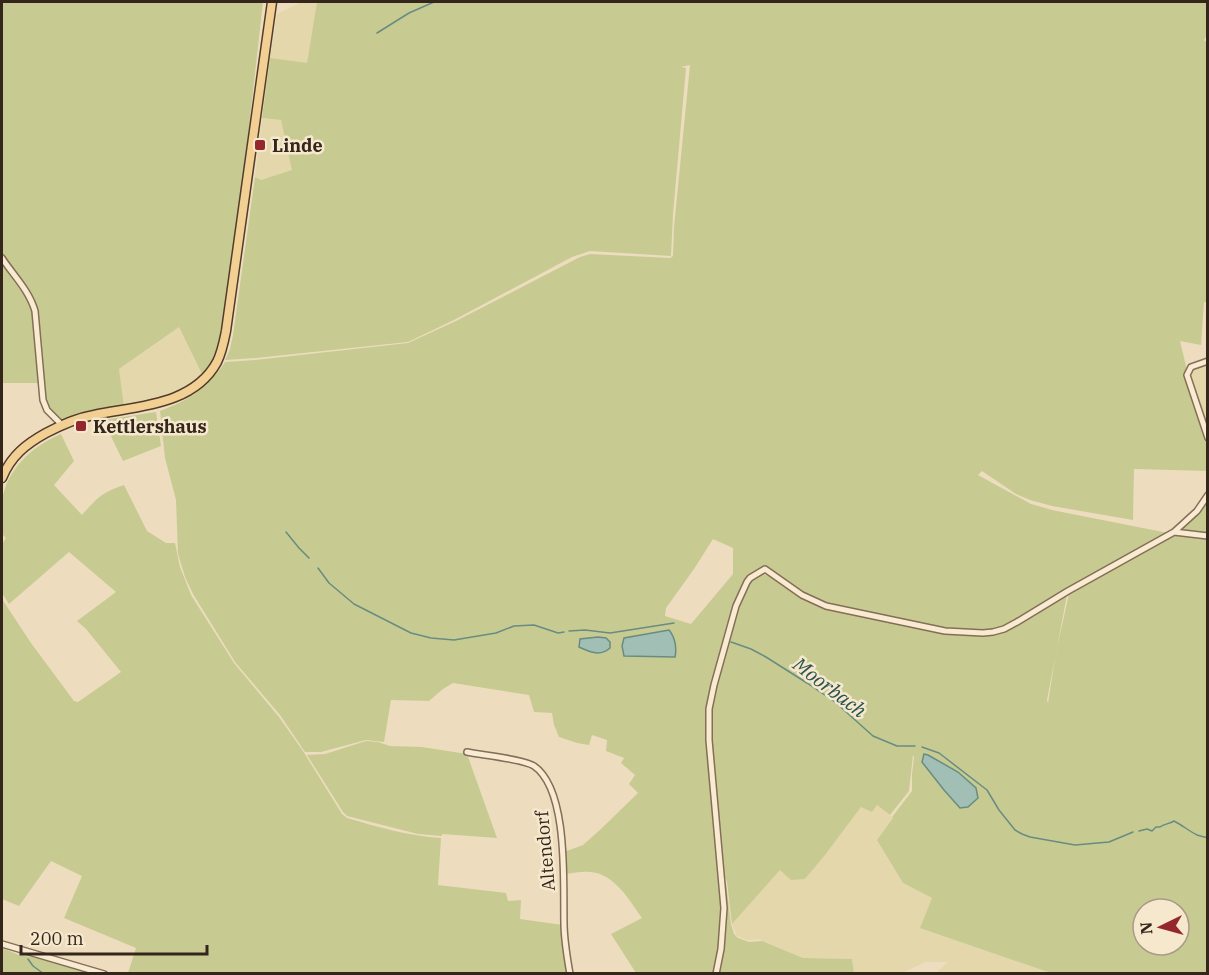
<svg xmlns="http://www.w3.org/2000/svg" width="1209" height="975" font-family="'IBM Plex Serif',serif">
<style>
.farmland{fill:#e3d7ab}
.green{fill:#c7cb92;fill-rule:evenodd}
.water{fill:#a1bfb5;stroke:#698c82;stroke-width:1.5}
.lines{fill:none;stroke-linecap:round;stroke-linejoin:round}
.stream{stroke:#698c82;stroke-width:1.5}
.street-casing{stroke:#856d57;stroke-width:8}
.primary-casing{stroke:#533c2b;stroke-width:11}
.street{stroke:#f8ebd1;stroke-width:5}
.primary{stroke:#f2d094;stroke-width:8}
.poi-dot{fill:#94272d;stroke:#f5e8cd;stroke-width:2}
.labels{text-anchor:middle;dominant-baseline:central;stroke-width:5;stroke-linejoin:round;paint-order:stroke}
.poi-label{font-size:18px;font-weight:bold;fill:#35261c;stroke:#f5e8cd;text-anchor:start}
.street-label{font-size:18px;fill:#35261c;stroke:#f5e8cd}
.water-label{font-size:20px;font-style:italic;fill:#2b5450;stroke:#f5e8cd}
</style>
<rect width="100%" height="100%" fill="#edddbe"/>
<path class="farmland" d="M302 2H317L307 64 270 58 277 14Z
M262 118 281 120 293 170 261 180 255 177Z
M179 327 202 374 198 379 192 383 163 399 124 406 119 369Z
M1207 363V433L1188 375 1192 368Z
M877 805 893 818 903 883 932 898 921 928 1051 973H936L948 962H925L904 972 887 974 854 973 852 959 803 958 762 941 760 939 747 940 737 936 732 924 780 870 805 879 825 855 861 807Z"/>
<path class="green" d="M2 2H263L231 287 220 343 210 365 202 374 179 327 119 369 124 406 61 423 45 406 36 310 2 256Z
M317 2H1207V35L1204 40 1208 44 1207 302H1204L1201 345 1180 341 1187 370 1186 379 1207 441V471L1134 469 1133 520 1052 506 1030 500 1016 494 982 471 978 475 1031 504 1052 510 1168 533 1010 624 996 630 987 631 945 630 827 604 804 593 797 588 764 568 756 571 746 579 737 595 721 646 707 709 722 908 720 949 715 973H636L611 934 642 918C630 901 614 873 590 872 583 871 574 873 566 874L564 852 583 845 602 828 638 793 629 784 635 775 621 763 624 758 606 751 607 740 592 735 589 745 577 743 559 737 554 725 552 713 534 712 529 695 453 683 443 689 429 701 391 700 384 742 366 740 321 752H305L280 715 235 662 193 594 185 577 178 554 176 500 165 458 160 411C189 400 207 389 225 362L255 360 408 343 456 321 580 257 590 254 670 258 673 256 674 227 690 65 681 67 686 68 673 214 671 256 590 251 572 257 454 320 408 342 256 358 225 360 230 349 233 335 255 177 261 180 292 170 281 120 262 118 270 58 307 63ZM713 539 733 548V574L691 624 665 616 666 608 694 569Z
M2 263 6 266 29 300 33 310 40 383H2Z
M156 412 161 446 123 461 103 420Z
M61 434 74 461 54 485 82 515C98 497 101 493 124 485L147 531 166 543H175L180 567 191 595 234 663 279 717 303 751 342 814 347 818C378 827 409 836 441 838L438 885 506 893 508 901 521 900 520 919 563 925 568 973H128L136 948 64 918 82 876 51 861 19 906 2 899V599L31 643 74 701 78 702 121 672 86 629 77 621 116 592 69 552 9 604 2 593V544L6 538 2 534C2 524 0 512 2 501 7 469 31 447 61 434Z
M1207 498V535L1179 531Z
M1176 534 1207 539V973H1051L920 928 932 898 903 883 877 840 893 818 892 817 912 791V774L914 757 913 755 909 791 890 815 877 805 872 812 861 807 825 855 805 879 791 880 780 870 732 924 727 882 722 870 710 740 711 708 728 640 742 596 751 582 757 577 763 574 771 577 808 601 822 607 944 632 1005 631 1017 625 1067 595 1047 700 1048 703 1056 652 1069 594ZM1143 909H1179V945H1143Z
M366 741 378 742 390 746 422 747 467 754 497 838 442 834V836L418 834 347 816 343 812 307 755 325 754Z
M723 878 726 882 731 924 734 934 738 938 749 942 762 941 803 958 852 959 854 973 717 974 722 950Z
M2 948 19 955 38 958 93 973H2Z"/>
<path class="water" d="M669 630C675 637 677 648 675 657L624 656 622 646 624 638Z
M598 637 606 638 610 642V648C600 657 590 652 579 647L580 639Z
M924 754 928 755 958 772 976 788 978 798 968 807 960 808 944 790 922 762Z"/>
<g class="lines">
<path class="stream" d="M377 33 409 13 434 2
M286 532 299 548 309 558
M318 568 329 583 354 604 411 633 431 638 454 640 496 633 514 626 534 625 558 633 564 632
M569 631 585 630 610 633 674 623
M731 642 751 649 766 657 807 683 835 702 873 736 897 746H915
M922 747 939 753 987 790 999 810 1015 830 1022 834 1030 837 1075 845 1109 842 1133 832
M1139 831 1147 829 1152 831 1156 827H1160C1164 824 1169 824 1174 821 1182 825 1189 831 1197 835 1200 836 1204 837 1208 838
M28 959 33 966 44 974"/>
<g class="street-casing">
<path id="street" d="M2 258C13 275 29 290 35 311L43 400 47 410 62 425
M1208 361 1191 367 1187 375 1208 438
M1174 532 1208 536
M467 752C481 755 524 759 534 766 569 790 563 885 564 923 564 940 567 957 570 974
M2 944 104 974
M716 974 721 949 724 908 709 740V709L714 685 736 606 747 582 750 578 765 569 802 595 826 606 945 631 983 633 993 632 1004 629 1017 622 1068 591 1174 532 1197 511 1208 495"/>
</g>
<g class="primary-casing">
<path id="primary" d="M2 478C11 456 26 444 46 433 61 425 77 418 94 415 136 406 193 406 217 362 222 352 224 341 226 331L272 2"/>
</g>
<use href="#street" class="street"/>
<use href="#primary" class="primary"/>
</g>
<g class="poi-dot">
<rect x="254" y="139" width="12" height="12" rx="3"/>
<rect x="75" y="420" width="12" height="12" rx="3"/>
</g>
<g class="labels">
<g class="poi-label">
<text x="272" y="145">Linde</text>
<text x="93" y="426">Kettlershaus</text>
</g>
<g class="street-label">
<text transform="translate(545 851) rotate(-95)">Altendorf</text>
</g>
<g class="water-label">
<text transform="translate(830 687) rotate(37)">Moorbach</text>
</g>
</g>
<rect width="1209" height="975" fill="none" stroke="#35261c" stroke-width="6"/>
<g transform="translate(1161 927) rotate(265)"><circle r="28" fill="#f5e8cd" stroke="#a89a86" stroke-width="1.5"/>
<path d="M0-4.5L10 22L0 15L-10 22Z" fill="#94272d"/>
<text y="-9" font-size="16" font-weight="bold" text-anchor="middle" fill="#35261c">N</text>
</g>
<path d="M21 945v9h186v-9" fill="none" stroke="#35261c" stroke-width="3"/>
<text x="30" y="945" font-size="18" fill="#35261c" stroke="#f5e8cd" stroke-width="4.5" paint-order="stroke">200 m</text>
</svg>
